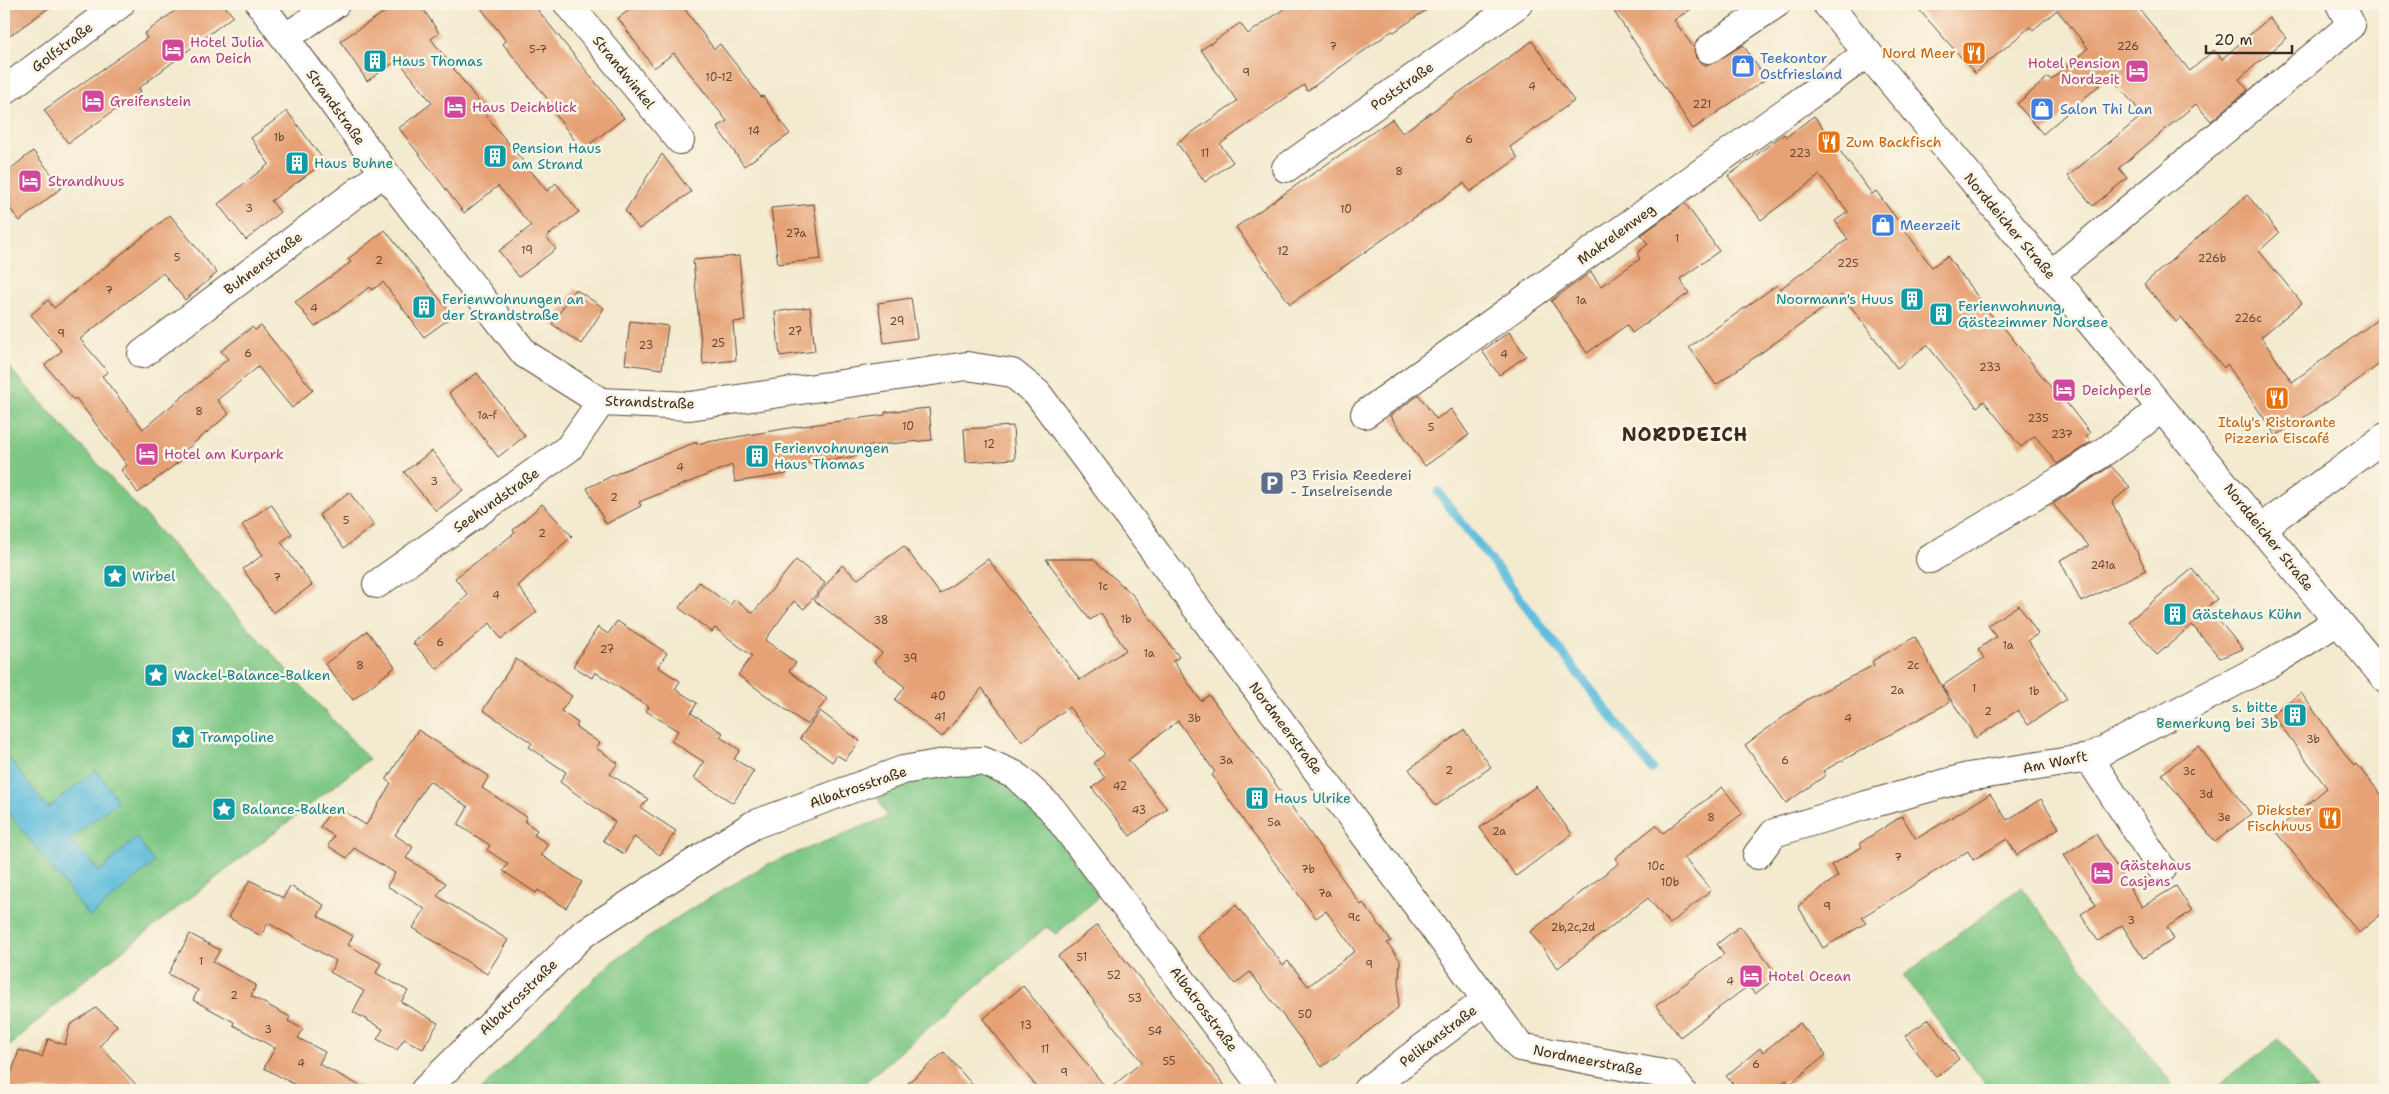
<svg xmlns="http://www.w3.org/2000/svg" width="2389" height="1094" font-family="'Shantell Sans',sans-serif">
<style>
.green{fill:#7cc784;stroke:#5c7851}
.water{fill:#5fbedd;stroke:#4d747e}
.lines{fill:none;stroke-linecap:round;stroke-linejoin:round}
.stream{stroke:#5fbedd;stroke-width:9}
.building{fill:#e6a276}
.minor-casing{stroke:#574739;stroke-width:30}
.minor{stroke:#fff;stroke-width:28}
.labels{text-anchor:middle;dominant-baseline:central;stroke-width:5;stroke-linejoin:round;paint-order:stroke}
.number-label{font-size:11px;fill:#664834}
.hotel-label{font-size:14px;fill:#b23c85;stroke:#fcf5e5;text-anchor:start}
.street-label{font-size:14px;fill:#3b2a1e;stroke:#fcf5e5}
.food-label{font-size:14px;fill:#c56008;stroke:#fcf5e5;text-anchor:end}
.shop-label{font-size:14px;fill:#366cbe;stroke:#fcf5e5;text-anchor:start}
.culture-label{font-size:14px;fill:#0d838f;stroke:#fcf5e5;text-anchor:start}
.service-label{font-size:14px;fill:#4e5e75;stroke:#fcf5e5;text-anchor:start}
.district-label{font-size:19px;font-weight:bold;letter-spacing:1px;fill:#3b2a1e;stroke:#fcf5e5}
</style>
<rect width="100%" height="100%" fill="#fcf5e5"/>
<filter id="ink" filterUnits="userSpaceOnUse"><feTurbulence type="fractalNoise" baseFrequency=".02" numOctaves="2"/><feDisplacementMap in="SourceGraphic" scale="10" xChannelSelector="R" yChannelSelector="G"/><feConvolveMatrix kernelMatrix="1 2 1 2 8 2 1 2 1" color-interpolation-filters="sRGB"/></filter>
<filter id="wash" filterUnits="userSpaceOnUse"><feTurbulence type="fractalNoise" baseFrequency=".0096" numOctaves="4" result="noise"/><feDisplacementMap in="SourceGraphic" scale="20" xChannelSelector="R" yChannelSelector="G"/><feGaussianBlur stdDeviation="1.12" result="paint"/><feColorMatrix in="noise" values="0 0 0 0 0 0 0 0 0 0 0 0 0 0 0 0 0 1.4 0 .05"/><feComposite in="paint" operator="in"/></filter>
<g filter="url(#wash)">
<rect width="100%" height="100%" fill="#f3eacf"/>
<path class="green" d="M4 362 369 759 77 986 4 1051Z
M983 773 1011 784 1049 821 1099 897 1056 934 1046 927 856 1090H481L520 1050 612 962 686 912 766 865 887 817 876 794 918 779 954 774Z
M2021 887 2176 1090H1990L1903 976Z
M2279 1039 2317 1090H2211Z"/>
<path class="water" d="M4 752 48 808 96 770 118 801 70 839 99 872 137 837 154 863 90 917 4 807Z"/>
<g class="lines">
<path class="stream" d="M1438 492 1652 769"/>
</g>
<g id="blocks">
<path class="building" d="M4 4H54L4 40Z
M184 4H223L233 16 139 88 141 92 68 143 44 110 147 38 144 34Z
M397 4H420L439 33 431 39 486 111 484 113 547 191 556 183 579 212 546 237 556 249 519 277 499 251 531 226 498 186 464 213 399 128 432 103 398 60 367 81 340 41Z
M478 4H533L624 118 582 150 555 114 558 112 503 44 506 41Z
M638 4H681L714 49 720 44 761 97 763 96 790 134 744 166 717 127 727 121 674 53 654 68 618 18Z
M1291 4H1435L1394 32 1392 31 1307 91 1304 85 1220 144 1233 162 1205 182 1177 143 1237 101 1201 50 1240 23 1248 34Z
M1609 4H1699L1674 20 1694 48 1696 58 1705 65 1711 64 1743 45 1766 79 1693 129Z
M1914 4H2135L2190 71 2214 50 2222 59 2269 18 2287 38 2239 79 2248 90 2211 121 2196 104 2119 168 2127 178 2093 206 2068 176 2143 115 2110 76 2043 134 2017 104 2048 77 2051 80 2088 48 2057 10 2033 30 2030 27 1975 73Z
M1532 41 1574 101 1510 147 1518 158 1470 192 1464 183 1290 304 1236 227 1392 119 1402 133Z
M287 111 325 162 271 201 280 212 246 240 218 204 269 164 251 138Z
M1814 116 1872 194 1876 191 1932 267 1947 256 1999 325 2001 324 2053 390 2055 388 2090 433 2086 436 2091 442 2057 464 2035 436 2021 447 1984 401 1977 407 1927 345 1897 368 1842 295 1716 385 1689 347 1777 285 1780 289 1848 239 1835 221 1848 212 1820 175 1761 220 1728 176 1784 134 1786 137Z
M33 151 62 187 20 221 4 201V174Z
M662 154 691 192 639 229 625 211Z
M2247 195 2279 233 2259 251 2302 303 2261 337 2292 382 2385 314V360L2333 398 2276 436 2227 364 2224 368 2181 317 2176 322 2144 284Z
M1685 203 1719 251 1680 279 1689 293 1632 333 1627 325 1587 353 1551 301 1591 272 1601 286 1640 259 1637 253 1648 244 1641 235Z
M814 204 821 259 778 264 771 208Z
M170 215 217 273 185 300 163 273 80 339 108 372 102 376 143 429 228 359 221 351 252 327 255 330 261 326 313 390 292 408 258 367 217 400 229 414 177 457 180 461 138 493 121 470 127 465 76 398 74 400 45 365 62 351 31 315 48 300 54 308Z
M385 230 453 316 424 337 383 282 372 290 370 287 315 327 295 302 351 262 348 259Z
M739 256 745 321 733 322 736 360 703 364 693 260Z
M575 289 604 308 581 344 552 324Z
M911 298 917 338 884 343 878 303Z
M810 307 815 351 780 356 775 312Z
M630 321 668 326 662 369 625 364Z
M1509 332 1526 356 1499 375 1482 351Z
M477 373 525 436 498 457 449 393Z
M1419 395 1436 419 1451 409 1469 435 1425 466 1390 416Z
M929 408 932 440 857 447 858 456 786 466 787 474 735 482 732 465 639 502 641 506 606 524 587 488 620 472 696 442V444L795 427 885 415V412Z
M1013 426 1015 459 966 462 964 429Z
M432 451 463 490 436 511 404 472Z
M2111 466 2130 487 2112 502 2146 570 2081 602 2060 560 2089 546 2053 504Z
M349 492 374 525 344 548 319 515Z
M271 504 292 534 281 542 312 585 273 613 243 569 263 555 242 525Z
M542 504 572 536 518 586 537 612 501 639 490 623 437 669 413 643 468 595 455 578 515 533 513 530Z
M904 546 940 594 988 559 1080 680 1126 650 1101 613 1090 620 1046 559H1093L1133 595 1179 657 1173 661 1201 701 1209 695 1267 772 1361 905 1363 903 1391 941 1387 943 1400 960 1398 1008 1322 1067 1250 972 1235 984 1197 936 1236 905 1283 965 1288 961 1308 986 1355 951 1326 911 1316 918 1246 824 1212 775 1215 772 1178 721 1139 750 1140 751 1128 760 1167 809 1130 836 1092 788 1105 778 1094 763 1105 754 1069 707 1022 742 982 688 942 737 895 700 905 687 874 662 882 653 814 600 842 565 858 579Z
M796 560 825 583 804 609 794 601 765 640 796 663 789 671 827 699 807 725 738 675 752 656 715 628 712 632 679 608 699 582 730 605 735 599 753 613Z
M2192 569 2217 599 2207 607 2243 649 2220 658 2192 625 2157 655 2129 621Z
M2019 605 2038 634 2028 640 2067 699 2028 725 2018 710 1976 738 1942 686 1984 658 1978 649 1996 637 1988 625Z
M617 621 667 653 658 667 680 681 675 689 697 703 691 713 723 733 720 737 740 750 734 759 754 771 733 803 694 778 704 762 671 741 678 731 646 711 649 707 595 672 592 678 573 666 598 627 608 634Z
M367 631 395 667 353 700 325 664Z
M1915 637 1950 702 1823 771 1826 775 1786 803 1745 745 1808 699 1874 665 1872 661Z
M516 659 572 696 561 711 578 723 576 727 600 743 596 748 618 763 610 774 648 799 641 808 676 831 660 855 634 837 624 854 603 840 615 822 560 782 566 772 529 747 532 743 483 710Z
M2301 693 2354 766 2356 764 2385 799V911L2359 933 2275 831 2327 788 2272 714Z
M820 711 860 741 845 760 837 755 832 762 800 738Z
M418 730 489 776 482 788 527 817 525 822 537 830 534 835 548 844 541 855 582 882 566 908 538 890 536 893 503 871 508 864 487 850 490 845 458 825 468 807 429 781 395 835 413 847 406 858 446 883 437 896 508 940 487 974 413 928 425 909 387 886 395 873 354 848 347 858 328 846 334 836 320 827 334 805 366 825 391 783 386 780Z
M1464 730 1491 767 1436 806 1409 769Z
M2198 746 2251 814 2215 842 2162 774Z
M1536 786 1572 834 1516 876 1480 828Z
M1722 787 1743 813 1684 858 1711 890 1670 924 1648 898 1558 968 1530 932 1619 863 1615 858 1656 825 1663 833Z
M1990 794 2007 820 2041 799 2059 828 2017 855 2007 839 1973 860 1968 851 1862 917 1866 923 1823 948 1798 906 1838 876 1831 865 1862 847 1860 843 1902 816 1916 839Z
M2096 834 2142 907 2176 886 2192 911 2167 927 2174 939 2143 958 2122 925 2098 941 2081 914 2096 905 2064 855Z
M250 880 283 898 290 886 324 905 318 916 353 936 348 945 381 963 376 973 408 991 401 1002 438 1023 423 1049 404 1039 397 1050 377 1039 383 1029 353 1012 364 991 330 972 336 961 268 923 261 936 228 917Z
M1097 925 1202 1056 1228 1090H1108L1142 1062 1058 956Z
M1740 926 1778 976 1755 994 1748 986 1680 1037 1656 1006 1724 954 1717 944Z
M190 934 220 950 213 962 256 985 251 996 290 1017 288 1021 303 1029 298 1038 325 1052 319 1064 368 1090H305L264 1068 275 1048 233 1025 234 1022 193 1000 198 990 168 974Z
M1023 986 1108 1090H1039L983 1019Z
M96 1008 117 1025 100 1046 141 1090H6L19 1050 42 1057 48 1039 65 1045 70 1025Z
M1929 1019 1959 1059 1936 1077 1905 1036Z
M1800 1023 1826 1055 1790 1084 1786 1080 1774 1090H1738L1726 1076 1760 1048 1763 1052Z
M944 1052 977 1090H900Z"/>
</g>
</g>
<g filter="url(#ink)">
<use href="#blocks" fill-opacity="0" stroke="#574739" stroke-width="1"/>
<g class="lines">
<g class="minor-casing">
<path id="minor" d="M260 4 384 172 525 354 601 402 690 406 967 366 1012 373 1038 394 1456 958 1520 1047 1669 1075 1681 1090
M568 4 680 140
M1827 4 2385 678
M285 38 335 4
M1709 49 1776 4
M4 91 120 4
M1286 168 1518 4
M2050 275 2351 25 2340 4
M142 354 384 172
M1365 414 1868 53
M2261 528 2385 437
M1930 559C2008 510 2092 468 2161 408
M377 584 569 448 601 402
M2089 758 2162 869
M1757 855 1774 833 1863 806 1968 777 2089 758 2275 661 2338 621
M425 1090 583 934 753 825 903 770 950 762 983 761 1015 775 1051 808 1265 1090
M1367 1090 1485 1001"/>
</g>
<use href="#minor" class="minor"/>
</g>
</g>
<defs>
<g id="hotel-square" transform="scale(1.25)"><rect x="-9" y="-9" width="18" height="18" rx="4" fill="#d1479c" stroke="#fcf5e5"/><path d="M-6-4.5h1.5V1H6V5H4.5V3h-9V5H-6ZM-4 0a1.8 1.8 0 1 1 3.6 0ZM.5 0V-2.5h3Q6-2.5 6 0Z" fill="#fff"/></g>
<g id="restaurant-square" transform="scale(1.25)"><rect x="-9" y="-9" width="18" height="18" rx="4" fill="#e8710a" stroke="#fcf5e5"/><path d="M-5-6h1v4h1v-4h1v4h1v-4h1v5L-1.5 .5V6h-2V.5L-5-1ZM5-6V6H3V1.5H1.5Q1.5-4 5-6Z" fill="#fff"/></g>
<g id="building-square" transform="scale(1.25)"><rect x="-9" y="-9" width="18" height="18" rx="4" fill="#0f9aa8" stroke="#fcf5e5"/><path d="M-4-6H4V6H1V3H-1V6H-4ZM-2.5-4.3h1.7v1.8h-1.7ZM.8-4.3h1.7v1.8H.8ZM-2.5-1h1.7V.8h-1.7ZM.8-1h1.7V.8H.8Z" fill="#fff"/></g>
<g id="shop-square" transform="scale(1.25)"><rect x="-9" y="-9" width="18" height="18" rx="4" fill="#3f7fe0" stroke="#fcf5e5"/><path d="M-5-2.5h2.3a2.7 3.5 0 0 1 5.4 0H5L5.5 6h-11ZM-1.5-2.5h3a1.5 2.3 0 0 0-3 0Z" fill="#fff"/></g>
<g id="parking-square" transform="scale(1.25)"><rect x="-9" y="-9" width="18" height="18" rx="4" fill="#5c6f8a" stroke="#fcf5e5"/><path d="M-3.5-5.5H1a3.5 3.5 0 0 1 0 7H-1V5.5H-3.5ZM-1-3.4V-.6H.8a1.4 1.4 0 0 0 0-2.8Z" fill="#fff"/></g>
<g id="sight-square" transform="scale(1.25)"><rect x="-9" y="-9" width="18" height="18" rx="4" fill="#0f9aa8" stroke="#fcf5e5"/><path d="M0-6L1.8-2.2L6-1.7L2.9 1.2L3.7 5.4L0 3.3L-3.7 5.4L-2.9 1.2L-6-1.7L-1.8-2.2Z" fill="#fff"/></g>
</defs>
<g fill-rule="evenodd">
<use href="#hotel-square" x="173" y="50"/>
<use href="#restaurant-square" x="1974" y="53"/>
<use href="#building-square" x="375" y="61"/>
<use href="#shop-square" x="1743" y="66"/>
<use href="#hotel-square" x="2137" y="71"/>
<use href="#hotel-square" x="93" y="101"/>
<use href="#hotel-square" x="455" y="107"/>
<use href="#shop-square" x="2042" y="109"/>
<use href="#restaurant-square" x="1829" y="142"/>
<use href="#building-square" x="495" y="156"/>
<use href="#building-square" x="297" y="163"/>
<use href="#hotel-square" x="30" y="181"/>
<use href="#shop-square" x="1883" y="225"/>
<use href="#building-square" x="1912" y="299"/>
<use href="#building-square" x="424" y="307"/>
<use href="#building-square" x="1941" y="314"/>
<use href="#hotel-square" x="2064" y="390"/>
<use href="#restaurant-square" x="2277" y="398"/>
<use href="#hotel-square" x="147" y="454"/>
<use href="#building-square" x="757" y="456"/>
<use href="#parking-square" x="1272" y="483"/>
<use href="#sight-square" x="115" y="576"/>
<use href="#building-square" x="2175" y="614"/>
<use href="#sight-square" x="156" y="675"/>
<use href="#building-square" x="2295" y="715"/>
<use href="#sight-square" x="183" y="737"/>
<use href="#building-square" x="1257" y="798"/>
<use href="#sight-square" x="224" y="809"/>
<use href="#restaurant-square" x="2330" y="818"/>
<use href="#hotel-square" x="2102" y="873"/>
<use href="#hotel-square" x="1751" y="976"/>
</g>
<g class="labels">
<g class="number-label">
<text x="1333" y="46">7</text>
<text x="2128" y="46">226</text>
<text x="538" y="49">5-7</text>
<text x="1246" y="72">9</text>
<text x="719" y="77">10-12</text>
<text x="1532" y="86">4</text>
<text x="1702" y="104">221</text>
<text x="754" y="131">14</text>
<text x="279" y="137">1b</text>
<text x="1469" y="139">6</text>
<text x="1205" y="153">11</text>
<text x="1800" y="153">223</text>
<text x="1399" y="171">8</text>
<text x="249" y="208">3</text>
<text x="1346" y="209">10</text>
<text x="796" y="233">27a</text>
<text x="1677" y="238">1</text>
<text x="527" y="250">19</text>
<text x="1283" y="251">12</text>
<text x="177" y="257">5</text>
<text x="2212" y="258">226b</text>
<text x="379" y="260">2</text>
<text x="1848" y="263">225</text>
<text x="109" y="290">7</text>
<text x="1581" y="300">1a</text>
<text x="314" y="308">4</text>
<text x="2248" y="318">226c</text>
<text x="897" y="321">29</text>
<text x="795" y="331">27</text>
<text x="61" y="333">9</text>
<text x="718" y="343">25</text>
<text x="646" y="345">23</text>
<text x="248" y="353">6</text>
<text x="1504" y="354">4</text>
<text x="1990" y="367">233</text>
<text x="199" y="411">8</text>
<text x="487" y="415">1a-f</text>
<text x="2038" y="418">235</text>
<text x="908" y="426">10</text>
<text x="1431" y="427">5</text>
<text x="2062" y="434">237</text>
<text x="989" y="444">12</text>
<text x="680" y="467">4</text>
<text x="434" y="481">3</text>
<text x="614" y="497">2</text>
<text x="346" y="520">5</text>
<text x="542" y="533">2</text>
<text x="2103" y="565">241a</text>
<text x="277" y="577">7</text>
<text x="1103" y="586">1c</text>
<text x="496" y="595">4</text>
<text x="1126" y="619">1b</text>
<text x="881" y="620">38</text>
<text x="440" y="642">6</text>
<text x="2008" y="645">1a</text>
<text x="607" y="649">27</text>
<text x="1149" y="653">1a</text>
<text x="910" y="658">39</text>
<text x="360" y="665">8</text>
<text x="1913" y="665">2c</text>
<text x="1974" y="688">1</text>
<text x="1897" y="690">2a</text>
<text x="2034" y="691">1b</text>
<text x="938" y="696">40</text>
<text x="1988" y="711">2</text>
<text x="940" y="717">41</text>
<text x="1194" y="718">3b</text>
<text x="1848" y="718">4</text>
<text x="2313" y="739">3b</text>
<text x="1226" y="760">3a</text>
<text x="1785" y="760">6</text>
<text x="1449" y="770">2</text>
<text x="2189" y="771">3c</text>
<text x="1120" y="786">42</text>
<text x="2206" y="794">3d</text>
<text x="1139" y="810">43</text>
<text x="1711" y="817">8</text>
<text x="2224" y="817">3e</text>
<text x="1274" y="822">5a</text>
<text x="1499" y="831">2a</text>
<text x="1898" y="857">7</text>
<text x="1656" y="866">10c</text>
<text x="1308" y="869">7b</text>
<text x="1670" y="882">10b</text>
<text x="1325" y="893">7a</text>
<text x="1827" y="906">9</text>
<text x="1354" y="917">9c</text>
<text x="2131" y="920">3</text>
<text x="1573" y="927">2b,2c,2d</text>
<text x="1082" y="957">51</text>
<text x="201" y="961">1</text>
<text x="1369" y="964">9</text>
<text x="1114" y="975">52</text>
<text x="1730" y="981">4</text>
<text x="234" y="995">2</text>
<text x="1135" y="998">53</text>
<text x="1305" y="1014">50</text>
<text x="1026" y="1025">13</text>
<text x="268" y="1029">3</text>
<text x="1155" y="1031">54</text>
<text x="1045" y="1049">11</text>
<text x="1169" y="1061">55</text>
<text x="301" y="1063">4</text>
<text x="1756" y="1064">6</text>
<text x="1064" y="1072">9</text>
</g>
<g class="hotel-label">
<text x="190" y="42">Hotel Julia<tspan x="190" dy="16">am Deich</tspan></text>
<text x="2120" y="63" text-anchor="end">Hotel Pension<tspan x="2120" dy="16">Nordzeit</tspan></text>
<text x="110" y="101">Greifenstein</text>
<text x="472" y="107">Haus Deichblick</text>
<text x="48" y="181">Strandhuus</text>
<text x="2082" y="390">Deichperle</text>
<text x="164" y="454">Hotel am Kurpark</text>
<text x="2120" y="865">Gästehaus<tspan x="2120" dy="16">Casjens</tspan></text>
<text x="1768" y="976">Hotel Ocean</text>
</g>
<g class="street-label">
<text transform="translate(62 47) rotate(-37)">Golfstraße</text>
<text transform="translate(624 72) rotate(51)">Strandwinkel</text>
<text transform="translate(1402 86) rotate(-35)">Poststraße</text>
<text transform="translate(336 107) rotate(54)">Strandstraße</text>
<text transform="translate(2010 226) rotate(50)">Norddeicher Straße</text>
<text transform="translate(1616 234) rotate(-36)">Makrelenweg</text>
<text transform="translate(263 263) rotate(-37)">Buhnenstraße</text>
<text transform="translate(650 402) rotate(2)">Strandstraße</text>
<text transform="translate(496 500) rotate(-35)">Seehundstraße</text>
<text transform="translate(2269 537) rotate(51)">Norddeicher Straße</text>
<text transform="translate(1286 728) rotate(53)">Nordmeerstraße</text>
<text transform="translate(2055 762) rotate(-11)">Am Warft</text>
<text transform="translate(858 787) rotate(-19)">Albatrosstraße</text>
<text transform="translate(518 997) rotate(-44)">Albatrosstraße</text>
<text transform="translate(1204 1009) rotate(53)">Albatrosstraße</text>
<text transform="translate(1438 1036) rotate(-37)">Pelikanstraße</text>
<text transform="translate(1588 1060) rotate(11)">Nordmeerstraße</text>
</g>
<g class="food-label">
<text x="1956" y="53">Nord Meer</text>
<text x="1846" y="142" text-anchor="start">Zum Backfisch</text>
<text x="2277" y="422" text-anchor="middle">Italy's Ristorante<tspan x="2277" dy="16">Pizzeria Eiscafé</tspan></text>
<text x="2312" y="810">Diekster<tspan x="2312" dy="16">Fischhuus</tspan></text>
</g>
<g class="shop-label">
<text x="1760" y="58">Teekontor<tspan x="1760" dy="16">Ostfriesland</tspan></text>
<text x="2060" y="109">Salon Thi Lan</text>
<text x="1900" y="225">Meerzeit</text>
</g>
<g class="culture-label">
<text x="392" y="61">Haus Thomas</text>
<text x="512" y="148">Pension Haus<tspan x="512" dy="16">am Strand</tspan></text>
<text x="314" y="163">Haus Buhne</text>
<text x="442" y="299">Ferienwohnungen an<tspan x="442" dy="16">der Strandstraße</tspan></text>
<text x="1894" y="299" text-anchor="end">Noormann's Huus</text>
<text x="1958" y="306">Ferienwohnung,<tspan x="1958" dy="16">Gästezimmer Nordsee</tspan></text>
<text x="774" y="448">Ferienvohnungen<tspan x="774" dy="16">Haus Thomas</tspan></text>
<text x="132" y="576">Wirbel</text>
<text x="2192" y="614">Gästehaus Kühn</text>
<text x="174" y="675">Wackel-Balance-Balken</text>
<text x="2278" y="707" text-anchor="end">s. bitte<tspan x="2278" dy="16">Bemerkung bei 3b</tspan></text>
<text x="200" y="737">Trampoline</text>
<text x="1274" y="798">Haus Ulrike</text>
<text x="242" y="809">Balance-Balken</text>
</g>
<g class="service-label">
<text x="1290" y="475">P3 Frisia Reederei<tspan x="1290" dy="16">- Inselreisende</tspan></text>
</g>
<g class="district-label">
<text x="1685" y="434">NORDDEICH</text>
</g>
</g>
<rect width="2389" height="1094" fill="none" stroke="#fcf5e5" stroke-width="20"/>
<path d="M2206 45v8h86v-8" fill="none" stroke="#3b2a1e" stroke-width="2.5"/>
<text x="2214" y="45" font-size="15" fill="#3b2a1e" stroke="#fcf5e5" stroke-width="4" paint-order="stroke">20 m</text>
</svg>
